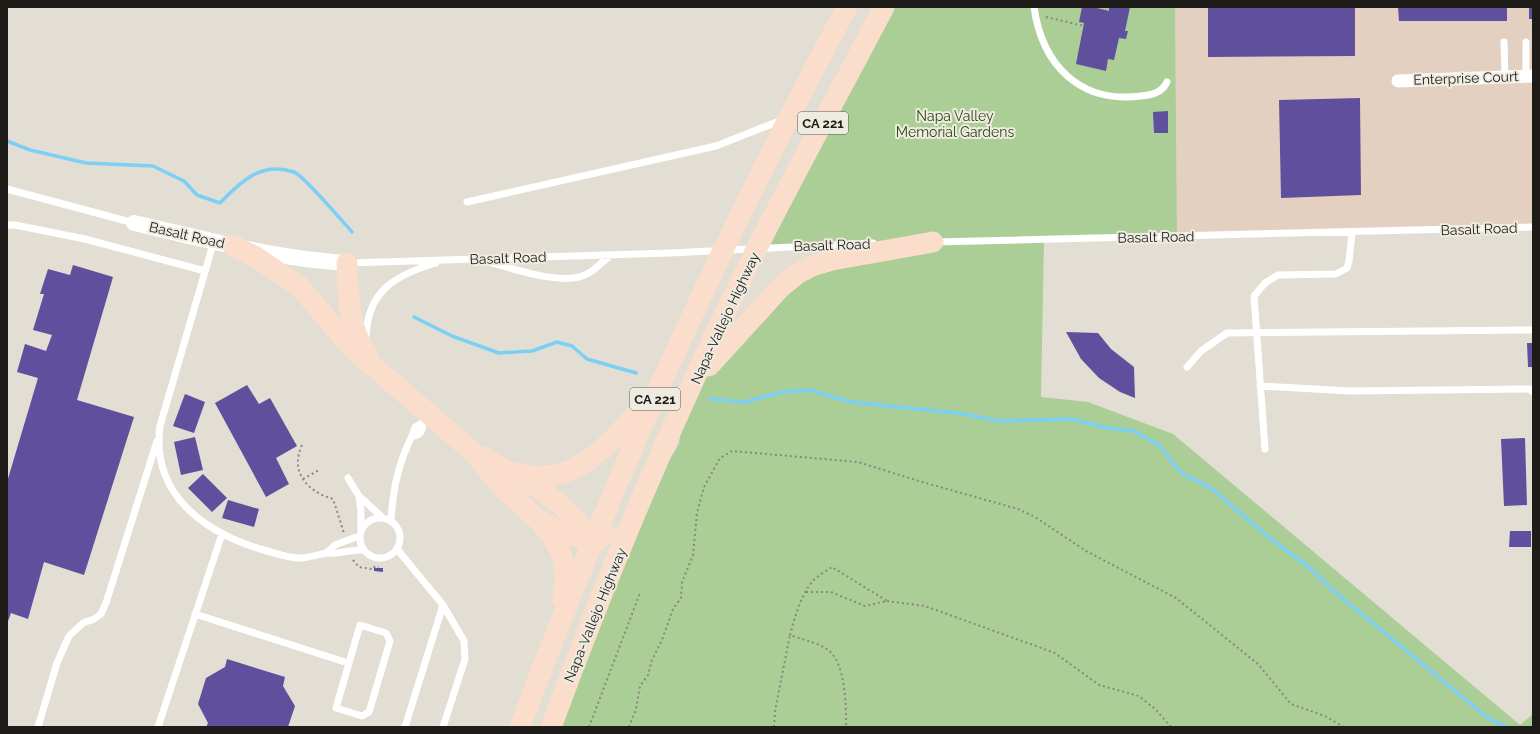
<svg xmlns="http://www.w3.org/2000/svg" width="1540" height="734" font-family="Raleway,sans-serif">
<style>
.commercial{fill:#e4d0c1}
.green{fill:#aace95}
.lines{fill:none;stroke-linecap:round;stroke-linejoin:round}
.stream{stroke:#7dd0f5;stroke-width:3.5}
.building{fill:#604f9c}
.path{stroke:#8a877f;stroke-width:2;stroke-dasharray:2 3;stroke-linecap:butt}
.service{stroke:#fff;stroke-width:7}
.minor{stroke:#fff;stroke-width:13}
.tertiary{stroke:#fff;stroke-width:16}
.primary{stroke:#faddcb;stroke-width:21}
.labels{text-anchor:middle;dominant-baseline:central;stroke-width:4;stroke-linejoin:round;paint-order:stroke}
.shield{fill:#efebe1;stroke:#5c5a54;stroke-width:1}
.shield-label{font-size:13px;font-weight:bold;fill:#1d1c18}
.street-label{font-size:14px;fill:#1d1c18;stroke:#efebe1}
.park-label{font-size:14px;fill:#294811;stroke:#efebe1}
</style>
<rect width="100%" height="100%" fill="#e2ded3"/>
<path class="commercial" d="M1175 7H1533V226L1177 237Z"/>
<path class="green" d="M884 7H1175L1177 237 1044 239 1041 397 1088 402 1173 434 1520 725 1533 714V727H551L634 520 679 444 680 436 671 434 694 383 797 274 929 242 759 249Z"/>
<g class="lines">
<path class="stream" d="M7 141 30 150 86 163 153 166 184 181 197 195 220 203C241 181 262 161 294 172 303 175 343 222 352 232
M414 317 452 336 499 353 532 351 557 342 572 346 587 359 636 373
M710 399 745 402 782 392 809 390 851 402 957 413 1000 421 1071 419 1108 428 1134 431 1160 446 1181 473 1211 488 1267 536 1310 568 1335 592 1488 718 1506 727"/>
</g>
<path class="building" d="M1082 7H1093L1109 11V7H1130L1125 31H1128L1126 39 1119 38 1114 60 1108 59 1106 71 1076 64 1084 23 1079 22Z
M1208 7H1355V56L1208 57Z
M1398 7H1507V21H1399Z
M1529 7H1533V19H1529Z
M1360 98 1361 195 1281 198 1279 100Z
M1168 111V133H1154L1153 112Z
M73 265 113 277 77 400 134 417 84 575 44 562 28 619 11 613 7 624V482L38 378 17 372 25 344 46 351 52 335 33 330 44 294H40L48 269 70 275Z
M1066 332 1098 333 1111 349 1134 367 1135 398 1120 392 1099 378 1081 359Z
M1527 343H1533V367H1528Z
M247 385 259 404 270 398 297 446 276 458 289 484 266 497 215 403Z
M185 394 205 402 194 433 173 426Z
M195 437 203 470 181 475 174 442Z
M1525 438 1527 505 1504 506 1501 439Z
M203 474 227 498 212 512 188 488Z
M228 500 259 509 254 527 222 518Z
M1510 531H1531V547H1509Z
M374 568H383V572L374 571Z
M227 659 285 677 283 686 295 706 288 727H206L208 723 198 704 206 678 225 667Z"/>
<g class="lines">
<path class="path" d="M1046 17 1084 26
M302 445C290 472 306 491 333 499L344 533
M303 479 319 470
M353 560 359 567 372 569 373 567H379
M806 592H831L865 606 887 601 832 567C826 571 817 576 812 582 800 597 795 617 790 635 800 639 819 643 828 650 846 663 846 707 846 727
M887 601 925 606 1055 653 1099 685 1139 696 1155 709 1171 727
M589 727 640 593
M629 727 636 709 640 686 648 675 652 660 662 640 673 609 681 598 682 582 693 555 697 513 704 487 720 458 732 451 858 462 919 481 1018 509 1035 517 1086 551 1176 598 1258 664 1291 704 1325 716 1344 727
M774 727 775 711 790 635"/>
<path class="service" d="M1034 7C1042 65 1080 104 1141 96 1151 95 1162 93 1167 82
M1504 42 1505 77
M1526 76V42
M7 189 134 223
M467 202 716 146 782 120
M7 225H15L85 239 205 271
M214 241 160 426C151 493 202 531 260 549 273 552 286 558 299 558 308 558 318 555 326 553
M935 242 1533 227
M485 261C511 268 563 287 587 274 595 270 603 261 611 255
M348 263 670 253 873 243
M366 338C367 291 395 275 436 263
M1187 367 1201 351 1227 333 1533 330
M1260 386 1350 391 1530 389 1533 392
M422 423C424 430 420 436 412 436L415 427 422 423 428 416
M1265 449 1254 296 1265 283 1278 275 1336 274 1347 268 1349 261 1352 233
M348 478 359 496 382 517
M359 496 361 511V529
M360 538a20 20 0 1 1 40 0a20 20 0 1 1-40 0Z
M391 520C393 489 398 464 412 436
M359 536 335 545 326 553C339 555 350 549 363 550
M397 549 443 605 464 641 465 659 443 727
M195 614 348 663
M360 625 386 633 390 641 369 712 362 716 336 708Z
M38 727 57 663 69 636 83 623 94 619 101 614 106 603 157 441
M158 727 222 534
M405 727 443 605"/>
<path class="minor" d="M1398 81 1533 76"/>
<path class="tertiary" d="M134 223C205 239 275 259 347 263"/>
<path class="primary" d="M232 245 256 257 300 287 352 348 472 451 505 490 537 519 556 530 574 536 595 539 606 534
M347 263C348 294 348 330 368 355
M709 366 781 287 797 274 812 266 832 260 933 242
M483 457 541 490 560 504 596 542
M519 473C574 491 614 438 647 402
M542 524C565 550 567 566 563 600
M520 727C612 480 722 239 847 7
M551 727C612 562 682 397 761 240 801 162 843 85 884 7"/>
</g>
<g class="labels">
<g class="shield">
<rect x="798" y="112" width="50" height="22" rx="3"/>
<rect x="630" y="388" width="50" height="22" rx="3"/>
</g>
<g class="shield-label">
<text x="823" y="123">CA 221</text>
<text x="655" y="399">CA 221</text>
</g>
<g class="street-label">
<text transform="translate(1466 78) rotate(-2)">Enterprise Court</text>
<text transform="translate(1479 229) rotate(-2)">Basalt Road</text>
<text transform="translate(187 235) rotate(13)">Basalt Road</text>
<text transform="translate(1156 237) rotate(-1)">Basalt Road</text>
<text transform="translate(832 245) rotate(-2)">Basalt Road</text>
<text transform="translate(508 258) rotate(-2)">Basalt Road</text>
<text transform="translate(725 318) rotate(-65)">Napa-Vallejo Highway</text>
<text transform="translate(595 615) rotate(-68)">Napa-Vallejo Highway</text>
</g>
<g class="park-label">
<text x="955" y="116">Napa Valley<tspan x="955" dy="16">Memorial Gardens</tspan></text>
</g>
</g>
<rect width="1540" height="734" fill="none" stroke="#1d1c18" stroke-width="16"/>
</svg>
